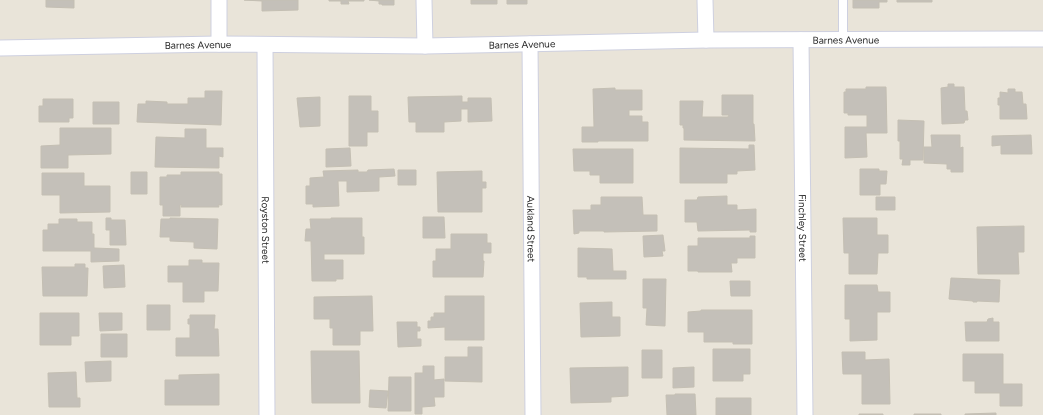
<svg xmlns="http://www.w3.org/2000/svg" width="1043" height="415" font-family="Figtree,sans-serif">
<style>
.building{fill:#c4c0b9;stroke:#c4bfb3}
.lines{fill:none;stroke-linecap:round;stroke-linejoin:round}
.lane-casing{stroke:#ced0e0;stroke-width:10}
.street-casing{stroke:#ced0e0;stroke-width:17}
.lane{stroke:#fff;stroke-width:8}
.street{stroke:#fff;stroke-width:15}
.labels{text-anchor:middle;dominant-baseline:central;stroke-width:3.5;stroke-linejoin:round;paint-order:stroke}
.street-label{font-size:10px;fill:#272727;stroke:#fff}
</style>
<rect width="100%" height="100%" fill="#e9e4d9"/>
<path class="building" d="M46 0H74V8L46 7Z
M244 0H298V10L262 11V1Z
M329 0H364V1H348L349 4H341V1H329Z
M369 0H394V5H382V4H379V1Z
M471 0H497V4H471Z
M507 0H527V4H507Z
M853 0H887V2H879V8H853Z
M897 0H932V2H897Z
M948 84H954V87H964L965 111H967L968 120H965L964 123 942 124 941 88 948 87Z
M866 87H886L887 133H866L867 157 845 158V127H867V115H848V113H844V92H846V89H866Z
M615 88V90H642V110H629V116H642V122H648V141H598V142H582V127H594L593 89Z
M1008 89H1015V92H1022L1023 104H1026L1027 119H1000V105H998V98H1000V92L1008 93Z
M205 91H222L221 125 137 122 138 104H146V101L167 102V104H188V98H205Z
M722 95H753V124H754L755 141 684 140V128H683V125H680V101H703L702 117H728L729 115H722Z
M349 96H371V111H378V132H367V146H349Z
M462 96V102H468V98H491L492 121 468 122V109H461V121L444 122V132H416V122H409L408 97Z
M320 97V126L300 127 297 98Z
M43 99H73V118H69V122H39V106H43Z
M93 102H119V124H93Z
M898 120 924 121 923 160H910V165H902L903 159H900V141H898Z
M60 128H111V154L68 155V168H41V146L60 145Z
M185 129H206V148H223V157L219 156V168L155 167 156 137 185 138Z
M931 135H960V148L963 147V172H951V169H947V164L924 163V147H932Z
M1031 135 1032 154H1001V145L992 146V136Z
M749 145H754L755 170 737 171V174H727V183H680V148L749 149Z
M350 148 351 166 326 167V149Z
M573 149H633V183H600V175H590V171H574Z
M394 169 395 176 379 177V191L347 192V181H338L339 206 313 207V204H306V186H310V178L324 177 323 171 358 170V172H367L368 170Z
M860 169H879V171H887L886 184H880V195H860Z
M398 170H416V185H398Z
M482 171V182H486V188H482V212H438L437 172Z
M131 172H147V194H131Z
M181 172H219V174H222V205H218L219 207H181L182 205H180V216H163V205H160V177H167V175H181Z
M42 173H84V186H110V212L60 213V195H42Z
M727 196V205H737V210L756 209V232H750V230L698 231 697 222H685V200H697L698 197Z
M601 197H642L643 215H657V231L604 232V231H579V233L574 234 573 210H591V205H601Z
M876 197H895V210H876Z
M423 217H444L445 238H423Z
M106 218H111V220H125L126 245H110V230H106Z
M170 218 218 219 217 249 194 248V242L170 241V237H160L161 219H170Z
M331 218H362V237H364V254H324V260H343V279H336V281H312L311 241H305L306 229H311L310 219H331Z
M843 218H877V235H888V253H878L877 274H849V253H844Z
M59 219H77V222H92V234H94V248L119 249V261L91 262V251H43V230H48V224H59Z
M1024 226V252H1018L1019 274H978L977 227Z
M451 234H487V243H491V253H483V261H484L483 277H433V261H436V249H451Z
M663 235 665 251H662L663 256 644 257 643 236Z
M750 236H755V258H737V263H731L732 272H698V271H688V246H698V238H750Z
M578 248 612 249 613 271H626V279H587V277H578Z
M189 260H202V263H219L218 291H204V302H183V282H168V266H189Z
M75 264H85V268H88L87 296H43L42 267H75Z
M124 265 125 287 104 288 103 266Z
M951 278 1000 280 999 302 977 301V302H973V301L949 299Z
M643 279H666L665 326 646 325 647 308H643Z
M730 281H750V296H731Z
M845 285H877L878 292H890V312H877V340L850 341V319H845Z
M372 296 373 331H360V345H333V328H330V319H314V297Z
M445 296H484V340H445V327L428 328V321H431V317H434V313H445Z
M612 302V317H620V336L581 337 580 303Z
M147 305H170V330H147Z
M701 310H752V344H733V342H704V332H688V312L701 311Z
M40 313H79V336H71V345H40Z
M99 313H122V330L100 331Z
M190 315H215L214 329H218L219 356H176V338H190V324H188V319H190Z
M993 318V322H999V341H966L965 322H987L988 319Z
M397 322H417V327H420V331H417V339H421V346L398 347Z
M101 334H127V357H101Z
M468 347H482V382L445 381V357H468Z
M713 349H750V374H743V381H713Z
M642 350H662V378H642Z
M311 351H359L360 403H312Z
M842 352H865V360L889 359 890 404H862V374H843Z
M963 354H1003V384H1022V406H1000V393H975V381H963Z
M111 361V381L86 382 85 362Z
M423 366H434V380L444 379V397H434L435 406 422 407V414H415V373H423Z
M628 367V396L611 397V402L571 403 570 368Z
M694 367V387L673 388V368Z
M76 372 77 398H80V407H49L48 373Z
M219 374V405H165V380H179V375Z
M389 377H411V411H388Z
M370 390 388 391 386 408 369 407Z
M675 394H695L696 415H667L666 395H675Z
M716 398H751V415H716Z
M996 413V415H965V414Z
M859 414H883V415H859Z
M914 414H941V415H914Z"/>
<g class="lines">
<g class="lane-casing">
<path id="lane" d="M843 0V40"/>
</g>
<g class="street-casing">
<g id="street">
<path d="M219 0V44"/>
<path d="M424 0 425 46"/>
<path d="M705 0 706 40"/>
<path id="s1" d="M801 40 805 415"/>
<path id="s2" d="M530 44 533 415"/>
<path id="s3" d="M265 45 267 415"/>
<path id="s4" d="M0 48 219 44 425 46 706 40 1043 39"/>
</g>
</g>
<use href="#lane" class="lane"/>
<use href="#street" class="street"/>
</g>
<g class="labels">
<g class="street-label">
<text stroke="none"><textPath href="#s4" startOffset="846">Barnes Avenue</textPath></text>
<text stroke="none"><textPath href="#s4" startOffset="522">Barnes Avenue</textPath></text>
<text stroke="none"><textPath href="#s4" startOffset="198">Barnes Avenue</textPath></text>
<text stroke="none"><textPath href="#s1" startOffset="188">Finchley Street</textPath></text>
<text stroke="none"><textPath href="#s2" startOffset="185">Aukland Street</textPath></text>
<text stroke="none"><textPath href="#s3" startOffset="185">Royston Street</textPath></text>
</g>
</g>
</svg>
